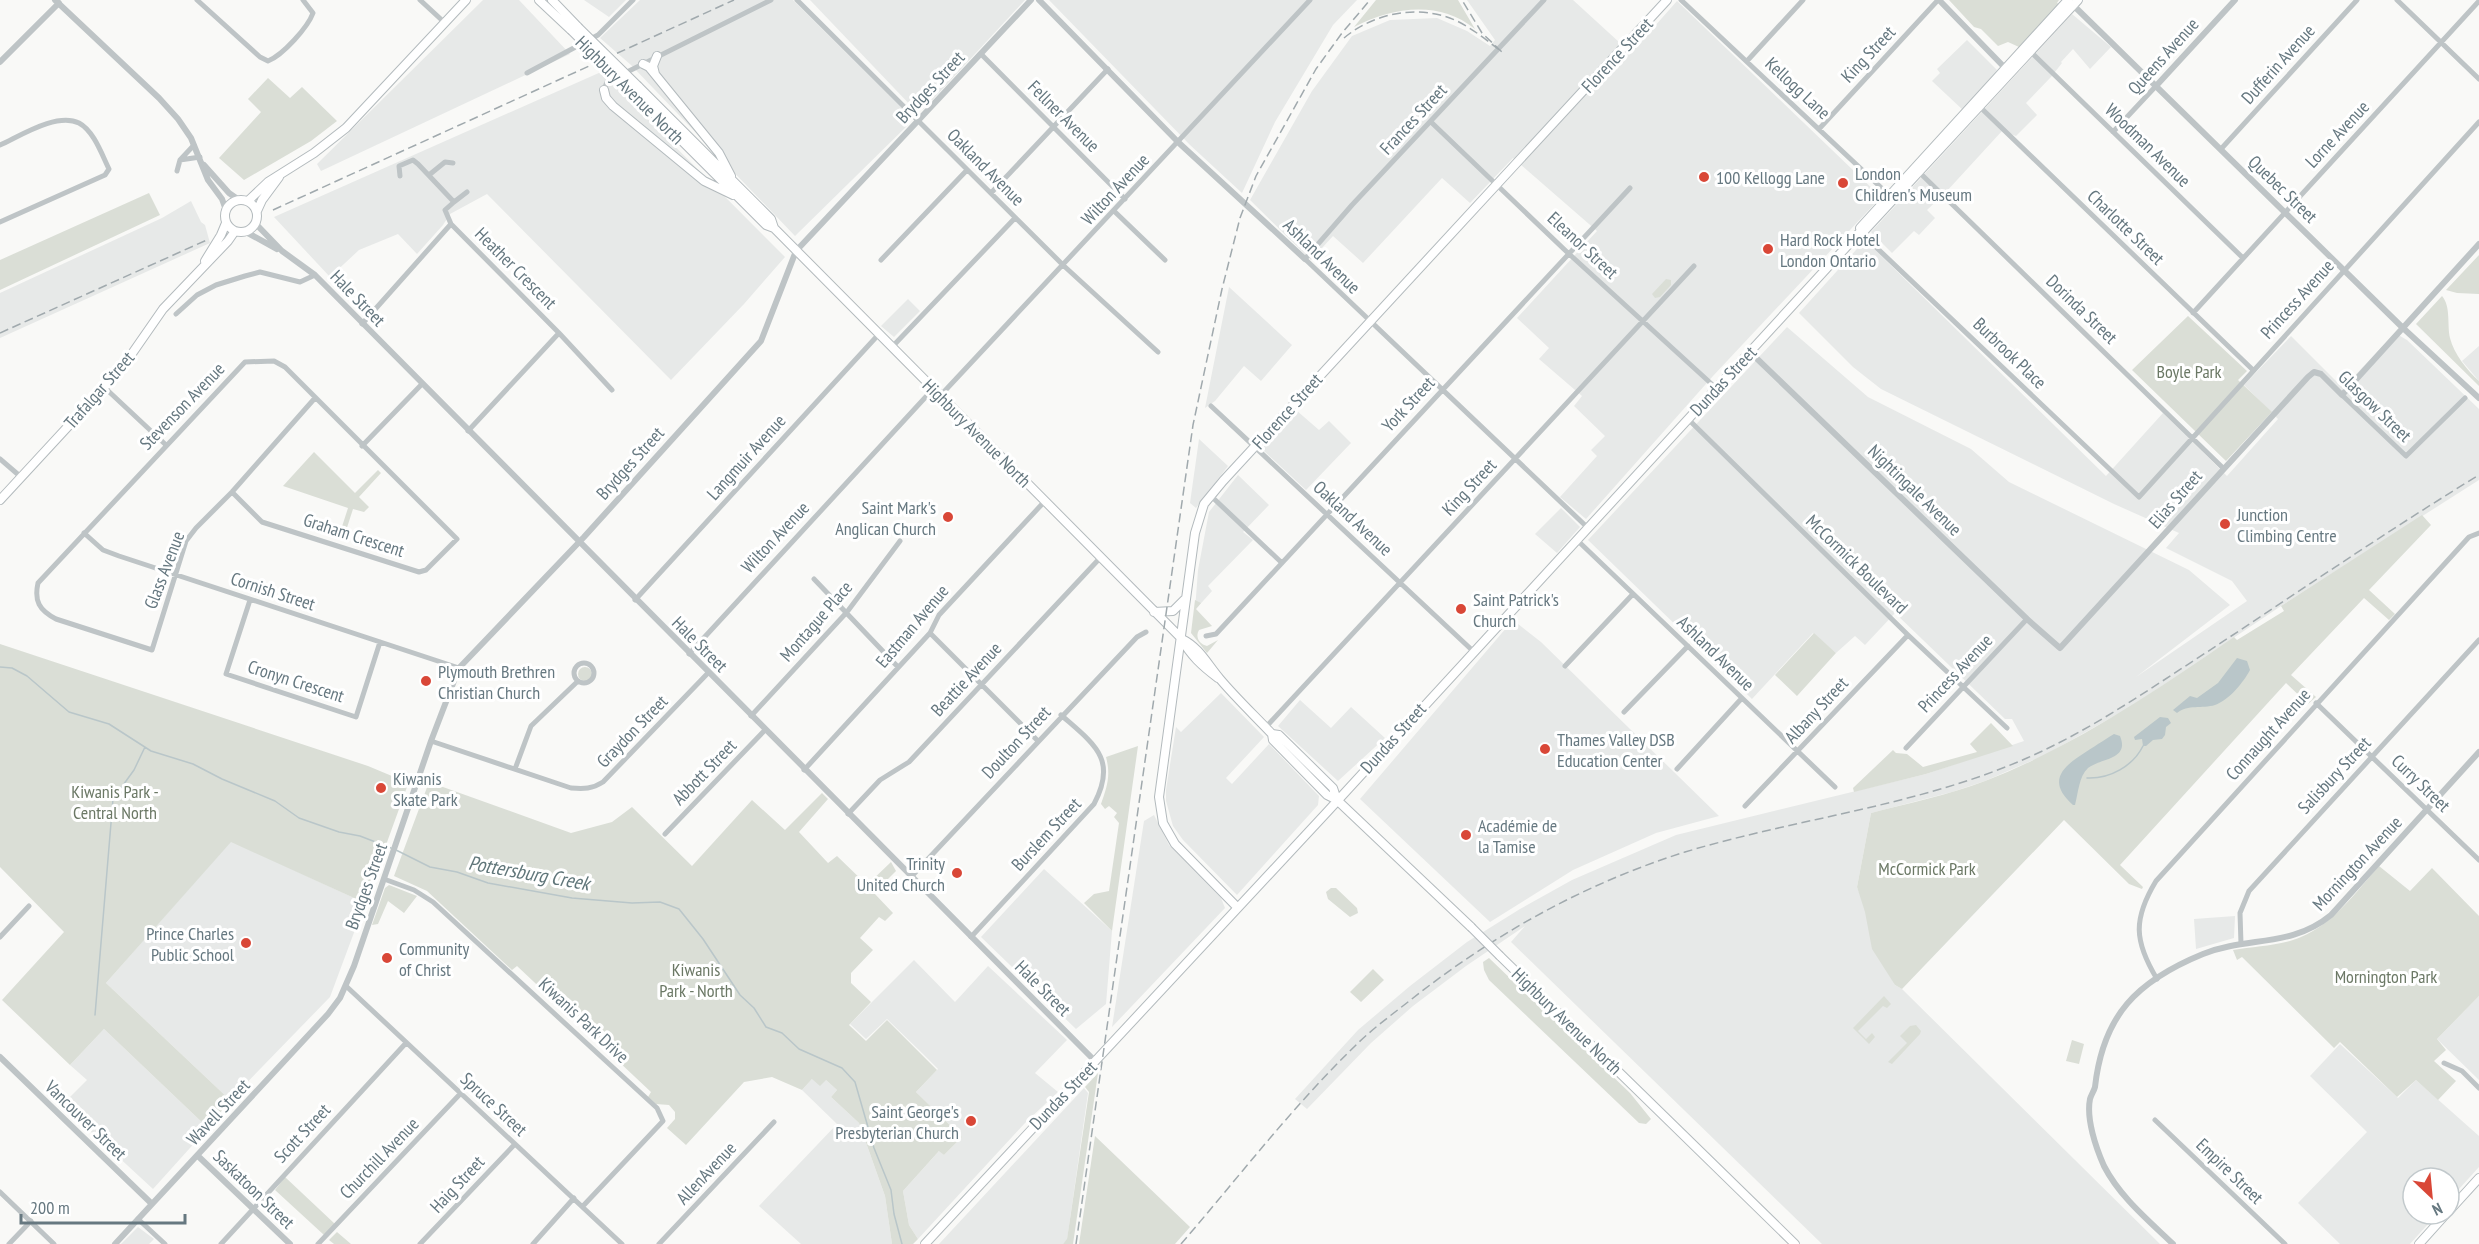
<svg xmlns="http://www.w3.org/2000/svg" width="2479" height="1244" font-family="'PT Sans Narrow',sans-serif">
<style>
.built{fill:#e7e9e8}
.green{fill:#daded6}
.water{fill:#b9c6c9}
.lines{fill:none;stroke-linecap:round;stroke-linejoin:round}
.stream{stroke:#b9c6c9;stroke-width:1.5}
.secondary-casing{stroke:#b3babd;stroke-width:10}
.minor{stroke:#bec4c6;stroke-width:5}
.tertiary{stroke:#bec4c6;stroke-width:6}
.secondary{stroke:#fff;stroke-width:8}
.rail{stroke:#a0a9ad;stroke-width:1.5;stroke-dasharray:9 4.5;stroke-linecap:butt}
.secondary-bridge-casing{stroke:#b3babd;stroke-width:10;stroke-linecap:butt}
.secondary-bridge{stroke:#fff;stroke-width:8}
.poi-dot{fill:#d94737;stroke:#fff;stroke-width:2}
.labels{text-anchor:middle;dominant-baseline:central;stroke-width:6;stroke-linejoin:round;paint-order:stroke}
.street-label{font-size:18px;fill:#667880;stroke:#fff}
.poi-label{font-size:18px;fill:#667880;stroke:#fff;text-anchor:start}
.park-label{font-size:18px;fill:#6b7865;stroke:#fff}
.water-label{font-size:20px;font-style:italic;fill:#60767a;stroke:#fff}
</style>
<rect width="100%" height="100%" fill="#f9f9f7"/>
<path class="built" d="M483 0H519L570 54 321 171 317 164Z
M584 0H626L609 17Z
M640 0H793L908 114V125L795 236 631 65 600 38Z
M810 0H1025L925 108 919 111 914 109Z
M1049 0H1357L1333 25 1275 122 1242 193 1190 145Z
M1467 0H1573L1631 53 1677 1 1881 197 1713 376 1586 519 1560 497 1597 456 1591 450 1605 436 1574 406 1582 396 1539 359 1549 348 1517 318 1597 231 1513 158 1470 203 1442 178 1363 263 1333 236 1311 260 1250 200 1312 91 1352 36 1390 20 1437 18 1467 31 1490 46 1495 40Z
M2072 14 2111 47 2090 69 2073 49 2061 62 2062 63 2051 77 2026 103 2037 115 2016 136 2002 131 1946 192 1927 210 1935 218 1919 235 1914 231 1892 253 1871 232Z
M1967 40 1997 70 1964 111 1932 81 1940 73 1937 69Z
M601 72 785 257 744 304 671 380 487 194 450 214 443 225 417 254 398 234 359 250 330 277 274 217Z
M191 201 201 222 205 225 210 243 0 338V293L162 218Z
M1865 240 2106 476 2163 413 2227 476 2278 419 2244 385 2291 336 2343 388 2395 333 2407 340 2479 409V480L2281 606 2132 706 2047 754 1985 781 1952 792 1871 813 1857 887 1895 985 1902 989 2160 1244H1822L1511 942 1525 926 1466 966 1413 1006 1371 1043 1307 1109 1295 1099 1358 1030 1410 986 1467 942 1520 909 1572 880 1676 835 1926 774 2024 741 2012 719H2005L1895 613 1865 645 1855 636 1836 653 1813 633 1752 699 1588 540 1787 327 1868 397 1971 449 2009 482 2189 570 2230 605 2136 677 2247 601 2232 581 2166 548 2179 533 2114 504 1881 389 1853 367 1799 313Z
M1229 287 1292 345 1261 381 1244 366 1215 401 1205 408Z
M908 299 920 311 894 337 881 326Z
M2479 346V381L2462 361Z
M1296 410 1319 430 1329 421 1351 443 1306 490 1264 451 1263 447Z
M1199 439 1228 466 1196 508 1190 503Z
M1238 475 1269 505 1243 532 1253 540 1208 586 1212 591 1195 610 1198 570 1209 512Z
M1561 508 1580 527 1557 553 1535 534Z
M1513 620 1541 642 1719 816 1656 833 1573 870 1490 922 1360 799Z
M1221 693 1264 737 1226 778 1232 784 1269 744 1319 796 1318 805 1237 895 1183 840 1173 826 1166 801V790L1176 727 1181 732Z
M1300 700 1331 728 1351 707 1385 738 1338 781 1278 726Z
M1154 815 1169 845 1221 898 1225 908 1112 1027 1144 821Z
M231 841 365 903 330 997 230 1100 106 983Z
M1044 869 1112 931 1106 1004 1076 1029 981 937Z
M2235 916 2234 938 2196 949 2194 919Z
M914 960 955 1002 988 966 1067 1040 1035 1073 1058 1092 1025 1123 918 1239 909 1225 903 1191 940 1150 944 1155 962 1137 916 1092 938 1069 922 1053 887 1019 866 1039 850 1024Z
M2479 996V1080L2437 1039Z
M104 1029 208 1128 153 1189 62 1105 87 1080 70 1065Z
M2340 1044 2398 1098 2416 1080 2479 1136V1167L2449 1200V1178H2413V1214H2437L2410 1244H2340L2298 1203 2367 1132 2310 1076Z
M812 1079 826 1080 837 1090 831 1097 859 1123 885 1196 892 1244H801L759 1206 837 1124 802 1090Z
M1084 1088 1088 1093 1067 1240 1063 1244H939Z
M138 1227 154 1239 149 1244H121Z"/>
<path class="green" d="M1376 0H1458L1475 29C1439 0 1393 7 1354 27Z
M1949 0H2059L2057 3 2059 4 2019 47 2008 42 1998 46 1981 29 1974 27Z
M268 78 290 98 302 87 337 121 311 141 244 180 219 158 261 112 248 99Z
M149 193 160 215 0 290V260Z
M2479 255V294L2457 293 2446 290Z
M1666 279 1671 280V285L1660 297 1655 298 1652 294Z
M2442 296C2451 306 2447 325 2450 338 2454 354 2467 370 2479 381V386L2416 324Z
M2188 316 2247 371 2238 380 2272 412 2226 461 2132 370Z
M314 452 355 493 378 470 381 473 359 497 369 507 364 512 353 509 343 540 338 539 348 508 283 486Z
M2422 515 2431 525 2369 590 2395 614 2389 620 2364 598 2291 675 2316 697 2308 704 2286 683 2120 865 2143 887 2142 889 2129 884 2064 820 1902 989 1895 985 1872 949 1865 912 1857 887 1871 813C1909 803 1948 795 1985 781 2075 746 2155 691 2234 637L2237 640 2284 611 2281 606Z
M1195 600 1201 603 1196 609 1212 626 1199 630C1195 637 1199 644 1207 646L1218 640 1207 653 1191 633Z
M1814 633 1836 653 1797 696 1775 675Z
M0 644 368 766 411 784 410 787H407L365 903 231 842 106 983 230 1100 208 1128 104 1029 70 1065 2 1000 64 932 0 867Z
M578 674a7 7 0 1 1 14 0a7 7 0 1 1-14 0Z
M1991 723 2013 746 1926 774 1854 792 1853 788 1893 750 1896 753 1907 754 1923 767 1977 752 1970 744Z
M1138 746 1112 931 1084 903 1094 894 1109 891 1119 823 1114 817 1117 813 1109 806 1105 809 1101 804C1107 787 1111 776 1106 757Z
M429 782 571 833 612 822 632 807 692 866 752 800 785 830 822 793 828 799 799 832 828 863 837 856 867 885 891 862 896 871 874 893 893 913 885 921 879 917 860 938 873 950 851 973V983L871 1002 849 1025 866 1041 887 1020 937 1070 916 1092 962 1137 944 1155 939 1151 903 1191 909 1225 918 1239 913 1244H892L885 1196 859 1123 831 1097 837 1090 826 1080 820 1086 812 1079 802 1090 772 1077 744 1082 686 1145 667 1128 675 1119V1112L669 1105 656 1104 648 1097 651 1092 517 966 512 970 427 891 394 876Z
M2379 866 2410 891 2432 868 2479 916V996L2437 1039 2446 1050 2434 1061 2456 1081 2438 1100 2416 1080 2397 1097 2340 1042 2334 1048 2242 957 2237 960 2233 950C2255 946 2281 946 2301 937 2334 923 2356 892 2379 866Z
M389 885 417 896 404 913 388 901 378 924 372 925 385 888Z
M1331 888H1336L1357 908 1358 913 1350 917 1328 899 1326 892Z
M1489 958 1630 1093 1651 1119 1646 1124 1639 1123 1489 980 1484 970 1483 962Z
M1373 969 1384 980 1361 1002 1350 992Z
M1884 996 1891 1004 1887 1008 1883 1006 1858 1031 1866 1039 1872 1033 1875 1037 1869 1044 1853 1028Z
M1916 1025 1921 1031 1920 1034 1892 1064 1888 1062 1907 1043 1900 1036 1910 1026Z
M2072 1040 2084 1044 2079 1064 2066 1061Z
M1098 1073 1073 1244H1063L1067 1239 1089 1092 1085 1087Z
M1095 1136 1190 1227 1175 1244H1079Z
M285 1177 335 1224 324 1235 275 1190Z
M337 1232 351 1244H334L329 1240Z"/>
<path class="water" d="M2237 658 2247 661 2250 670C2243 683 2229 700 2215 705 2202 709 2188 704 2177 713L2173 710 2190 696 2197 698 2218 683Z
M2160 717 2168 718 2171 723 2166 727 2165 735 2162 739 2153 740 2146 746H2143L2142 739 2135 740 2134 737Z
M2114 734 2120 736C2130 760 2101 758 2088 768 2079 776 2078 794 2075 805H2073C2039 775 2075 760 2098 744 2104 741 2108 737 2114 734Z"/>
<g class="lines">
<path class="stream" d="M0 667 12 668 27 676 69 712 109 724 151 751 193 764 222 779 275 801 299 818 339 832 360 836 391 848
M2087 778C2110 779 2133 766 2143 746
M396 850 430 867 457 872 488 883 572 898 632 903 660 902 679 909 703 939 740 995 754 1008 766 1027 782 1033 799 1049 842 1068 855 1082 874 1148 891 1190 894 1214 902 1244
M95 1015 113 799 134 770 145 747"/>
<g class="secondary-casing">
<path id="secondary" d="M539 0 571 30
M552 0 578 27
M643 64 649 67 719 153 731 176
M655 74 653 66 657 56
M638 86 771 219 774 228 1181 638C1190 655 1202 666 1218 678
M630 89 766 225 774 228
M604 90 606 98 613 106 704 181 733 195
M225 216a16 16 0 1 1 32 0a16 16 0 1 1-32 0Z
M248 201 268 182 314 153 346 128 466 0
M257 211 262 200 279 177
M1861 232 1860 228 2068 0
M205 261 221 235 226 223
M0 500 122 368 163 309 228 241 235 231
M1154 612 1173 611 1184 600
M1182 639C1200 648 1207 664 1220 679 1236 698 1255 716 1272 734L1273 740 1327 795 1337 800 1471 927
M1272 734 1279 735 1333 788 1337 800
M1237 907 1175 844 1163 823 1159 797 1195 533 1204 504 1223 481 1667 0
M1500 956 1795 1244
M2449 1211 2479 1178
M925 1244 1328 811 1860 232 1864 231 2078 0
M2419 1244 2446 1214"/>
</g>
<path class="minor" d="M197 0 260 57 268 61C283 55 308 27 313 13L303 0
M420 0 445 23
M797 0 1064 266 1158 352
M1544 0 1352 205 1305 259 1588 528
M1681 0 1890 196
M2397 0 2479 79
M2032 53 2243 258
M981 54 1125 199
M1747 61 1803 0
M527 73 598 35 633 0
M604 90 607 82 771 0
M1979 106 2253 370
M1431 122 1568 253 1716 388
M1819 129 1938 0
M2113 132 2156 86
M0 145C20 136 57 112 79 123 94 131 102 155 109 169L105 175 0 222
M2221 149 2357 0
M180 160 200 157
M177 171 180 160 194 145
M1919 172 2223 468
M429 175 445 162 453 163
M400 176 399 166 413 160 418 164 454 202 445 210 451 224
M991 193 1108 69
M454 202 467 192
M1114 211 1165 260
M1860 232 2139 497 2479 122
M881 260 967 170
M2193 313 2479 1
M176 314 197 295 216 285 245 276 260 272 300 282 315 275
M362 324 451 224 559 333 468 431
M559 333 612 390
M892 347 1015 218
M104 387 166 445
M2342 395 2406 456 2465 398
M940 396 1310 0
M1211 406 1473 651
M1688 419 1908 635 2007 728
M362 446 422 384
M0 459 21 477
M232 492 262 522 419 572 426 570 457 539 285 367 274 361 245 362 38 583C34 601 39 610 56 619L152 650 186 541 196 528 232 492 315 398
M1211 496 1282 563
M84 533 103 550 119 556 459 668
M1577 540 1835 787
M814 579 898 667
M250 600 226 674 356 717 380 642
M635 600 879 334
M930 633 1037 740
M1206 636 1216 634 1630 188
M689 654 933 389
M574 673a10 10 0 1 1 20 0a10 10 0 1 1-20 0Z
M1565 666 1633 594
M2316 703 2479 860
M1624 712 1688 646
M751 716 847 612 900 541
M1266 727 1694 266
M431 741 571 788C584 789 592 789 603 782L708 673
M1906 748 2027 619
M515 769 531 726 578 681
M1677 769 1742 698
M804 770 930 633 939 615 1044 502
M1745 806 1908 635
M848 814 880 780 909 762 1100 558
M665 834 765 730
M911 877 1137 637 1146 632
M384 879 414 890 433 902 657 1108 663 1121 583 1206
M0 937 29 906
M971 937 1094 804C1118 759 1094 744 1061 715
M2241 944 2240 913 2249 891 2479 640
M2157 979C2134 941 2133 919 2156 881L2469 537 2479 533
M346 986 622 1244
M2444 1063 2462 1071 2479 1088
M2155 1120 2285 1244
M0 1192 54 1244
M138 1219 165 1244
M9 1244 31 1221
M221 1244 406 1043
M318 1244 461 1093
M420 1244 515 1144
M533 1244 574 1198
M659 1244 774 1122"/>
<path class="tertiary" d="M55 0 159 98 178 119 191 138 208 180 222 199 226 210
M1039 0 1179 143 1305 259
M1939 0 2007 70
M2072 4 2403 328 2479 398
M0 62 59 3
M2156 86 2235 0
M204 165 229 193 239 200
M256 224 282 251 315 275 1095 1061
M246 232 277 249
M1750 352 2027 619 2060 648 2308 377 2314 372 2321 374 2342 395 2479 244
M0 1057 152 1204
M198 1156 290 1244
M115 1244 328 1014 340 998 354 966 431 741 459 668 584 537 761 341 796 251 1031 0
M2173 1244C2148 1220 2120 1197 2104 1166 2096 1148 2086 1119 2090 1099 2091 1095 2094 1091 2095 1087 2103 1015 2137 981 2203 954 2248 936 2291 948 2331 915L2479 752"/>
<use href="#secondary" class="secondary"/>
<path class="rail" d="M1344 38C1375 12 1420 4 1457 21 1473 29 1488 41 1502 52L1482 33 1462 0
M273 210 734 0
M0 333 209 239
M1076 1244 1193 425 1222 289 1240 218 1256 176 1316 69 1342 33 1370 0
M1181 1244C1238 1178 1292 1107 1355 1046 1371 1030 1390 1016 1408 1002 1491 936 1583 884 1685 852 1798 818 1918 806 2027 758 2091 730 2148 690 2207 652 2297 593 2387 531 2479 475"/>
<g class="secondary-bridge-casing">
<path id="secondary-bridge" d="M578 27 638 86
M571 30 630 89
M1471 927 1500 956"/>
</g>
<use href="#secondary-bridge" class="secondary-bridge"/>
</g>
<g class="poi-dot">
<circle cx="1704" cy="177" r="6"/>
<circle cx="1843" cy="183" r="6"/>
<circle cx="1768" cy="249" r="6"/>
<circle cx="948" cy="517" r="6"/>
<circle cx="2225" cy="524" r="6"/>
<circle cx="1461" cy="609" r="6"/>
<circle cx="426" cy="681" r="6"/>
<circle cx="1545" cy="749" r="6"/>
<circle cx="381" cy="788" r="6"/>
<circle cx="1466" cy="835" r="6"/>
<circle cx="957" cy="873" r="6"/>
<circle cx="246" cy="943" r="6"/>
<circle cx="387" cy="958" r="6"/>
<circle cx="971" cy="1121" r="6"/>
</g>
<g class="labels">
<g class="street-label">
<text transform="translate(1868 54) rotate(-47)">King Street</text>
<text transform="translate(1617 55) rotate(-47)">Florence Street</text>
<text transform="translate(2163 56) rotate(-48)">Queens Avenue</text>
<text transform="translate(2278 64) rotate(-48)">Dufferin Avenue</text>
<text transform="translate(930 87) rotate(-47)">Brydges Street</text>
<text transform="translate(1798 88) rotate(43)">Kellogg Lane</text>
<text transform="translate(630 90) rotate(45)">Highbury Avenue North</text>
<text transform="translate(1064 116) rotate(45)">Fellner Avenue</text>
<text transform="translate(1413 119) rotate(-47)">Frances Street</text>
<text transform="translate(2337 134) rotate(-47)">Lorne Avenue</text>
<text transform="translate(2148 145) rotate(44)">Woodman Avenue</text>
<text transform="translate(986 167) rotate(45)">Oakland Avenue</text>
<text transform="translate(1115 189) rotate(-47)">Wilton Avenue</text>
<text transform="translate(2283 189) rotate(44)">Quebec Street</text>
<text transform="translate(2126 227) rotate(44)">Charlotte Street</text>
<text transform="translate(1583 245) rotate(43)">Eleanor Street</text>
<text transform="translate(1322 256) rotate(44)">Ashland Avenue</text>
<text transform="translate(516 268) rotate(45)">Heather Crescent</text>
<text transform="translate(358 298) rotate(46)">Hale Street</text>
<text transform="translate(2297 299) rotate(-48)">Princess Avenue</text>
<text transform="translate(2082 309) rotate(44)">Dorinda Street</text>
<text transform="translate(2010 353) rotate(44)">Burbrook Place</text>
<text transform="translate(1723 381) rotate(-47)">Dundas Street</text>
<text transform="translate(99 390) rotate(-49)">Trafalgar Street</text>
<text transform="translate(1408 404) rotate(-47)">York Street</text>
<text transform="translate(182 406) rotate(-46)">Stevenson Avenue</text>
<text transform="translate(2375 406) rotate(44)">Glasgow Street</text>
<text transform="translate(1287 411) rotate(-48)">Florence Street</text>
<text transform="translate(977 433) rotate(45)">Highbury Avenue North</text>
<text transform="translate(746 457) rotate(-48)">Langmuir Avenue</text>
<text transform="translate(630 463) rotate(-48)">Brydges Street</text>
<text transform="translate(1469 487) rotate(-47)">King Street</text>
<text transform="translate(1915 490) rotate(44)">Nightingale Avenue</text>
<text transform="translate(2175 499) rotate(-49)">Elias Street</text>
<text transform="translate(1353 518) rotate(43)">Oakland Avenue</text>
<text transform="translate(354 535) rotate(18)">Graham Crescent</text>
<text transform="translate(775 537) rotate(-47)">Wilton Avenue</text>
<text transform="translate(1857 564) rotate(44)">McCormick Boulevard</text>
<text transform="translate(164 570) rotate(-69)">Glass Avenue</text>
<text transform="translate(273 591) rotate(18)">Cornish Street</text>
<text transform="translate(816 621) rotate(-49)">Montague Place</text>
<text transform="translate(912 626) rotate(-50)">Eastman Avenue</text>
<text transform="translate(700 644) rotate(45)">Hale Street</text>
<text transform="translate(1716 653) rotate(44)">Ashland Avenue</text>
<text transform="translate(1955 673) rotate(-47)">Princess Avenue</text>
<text transform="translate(966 679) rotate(-47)">Beattie Avenue</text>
<text transform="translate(296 681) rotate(18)">Cronyn Crescent</text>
<text transform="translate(1816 710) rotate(-47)">Albany Street</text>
<text transform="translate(632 731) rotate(-46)">Graydon Street</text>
<text transform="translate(2268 734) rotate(-48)">Connaught Avenue</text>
<text transform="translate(1393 738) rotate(-48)">Dundas Street</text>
<text transform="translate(1016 742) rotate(-47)">Doulton Street</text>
<text transform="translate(704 772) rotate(-46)">Abbott Street</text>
<text transform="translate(2334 775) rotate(-47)">Salisbury Street</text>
<text transform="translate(2421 783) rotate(44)">Curry Street</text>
<text transform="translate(1046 834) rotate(-47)">Burslem Street</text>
<text transform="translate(2357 863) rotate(-47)">Mornington Avenue</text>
<text transform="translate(366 886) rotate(-70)">Brydges Street</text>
<text transform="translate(1043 988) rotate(45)">Hale Street</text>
<text transform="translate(584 1020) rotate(43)">Kiwanis Park Drive</text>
<text transform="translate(1567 1021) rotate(44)">Highbury Avenue North</text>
<text transform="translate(1063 1095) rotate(-46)">Dundas Street</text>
<text transform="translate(494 1104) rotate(43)">Spruce Street</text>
<text transform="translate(218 1112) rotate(-47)">Wavell Street</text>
<text transform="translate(86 1120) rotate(44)">Vancouver Street</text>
<text transform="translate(302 1133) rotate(-47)">Scott Street</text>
<text transform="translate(379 1158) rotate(-46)">Churchill Avenue</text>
<text transform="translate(2230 1171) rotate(44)">Empire Street</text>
<text transform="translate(706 1173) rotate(-47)">AllenAvenue</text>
<text transform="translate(457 1184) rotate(-47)">Haig Street</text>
<text transform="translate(254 1189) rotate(44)">Saskatoon Street</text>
</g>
<g class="poi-label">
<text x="1855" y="173">London<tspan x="1855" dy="21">Children's Museum</tspan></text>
<text x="1716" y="177">100 Kellogg Lane</text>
<text x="1780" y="239">Hard Rock Hotel<tspan x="1780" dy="21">London Ontario</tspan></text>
<text x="936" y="507" text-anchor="end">Saint Mark's<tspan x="936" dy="21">Anglican Church</tspan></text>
<text x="2237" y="514">Junction<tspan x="2237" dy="21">Climbing Centre</tspan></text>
<text x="1473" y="599">Saint Patrick's<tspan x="1473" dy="21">Church</tspan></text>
<text x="438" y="671">Plymouth Brethren<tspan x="438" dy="21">Christian Church</tspan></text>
<text x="1557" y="739">Thames Valley DSB<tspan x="1557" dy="21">Education Center</tspan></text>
<text x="393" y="778">Kiwanis<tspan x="393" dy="21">Skate Park</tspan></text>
<text x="1478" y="825">Académie de<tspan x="1478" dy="21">la Tamise</tspan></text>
<text x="945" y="863" text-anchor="end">Trinity<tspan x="945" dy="21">United Church</tspan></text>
<text x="234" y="933" text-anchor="end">Prince Charles<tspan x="234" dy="21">Public School</tspan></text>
<text x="399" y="948">Community<tspan x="399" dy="21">of Christ</tspan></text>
<text x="959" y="1111" text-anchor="end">Saint George's<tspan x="959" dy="21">Presbyterian Church</tspan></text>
</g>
<g class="park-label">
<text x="2189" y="371">Boyle Park</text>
<text x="115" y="791">Kiwanis Park -<tspan x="115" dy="21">Central North</tspan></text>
<text x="1927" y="868">McCormick Park</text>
<text x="696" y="969">Kiwanis<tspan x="696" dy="21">Park - North</tspan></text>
<text x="2386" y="976">Mornington Park</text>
</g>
<g class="water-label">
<text transform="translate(529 873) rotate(10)">Pottersburg Creek</text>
</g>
</g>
<g transform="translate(2431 1196) rotate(154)"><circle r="28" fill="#ffffff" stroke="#c2c9cc" stroke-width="1.5"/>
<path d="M0-4.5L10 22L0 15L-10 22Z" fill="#d94737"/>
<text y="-9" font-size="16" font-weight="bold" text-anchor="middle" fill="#667880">N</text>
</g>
<path d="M21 1214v9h164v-9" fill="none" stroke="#667880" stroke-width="3"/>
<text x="30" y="1214" font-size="18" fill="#667880" stroke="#ffffff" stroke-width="4.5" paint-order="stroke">200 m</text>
</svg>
